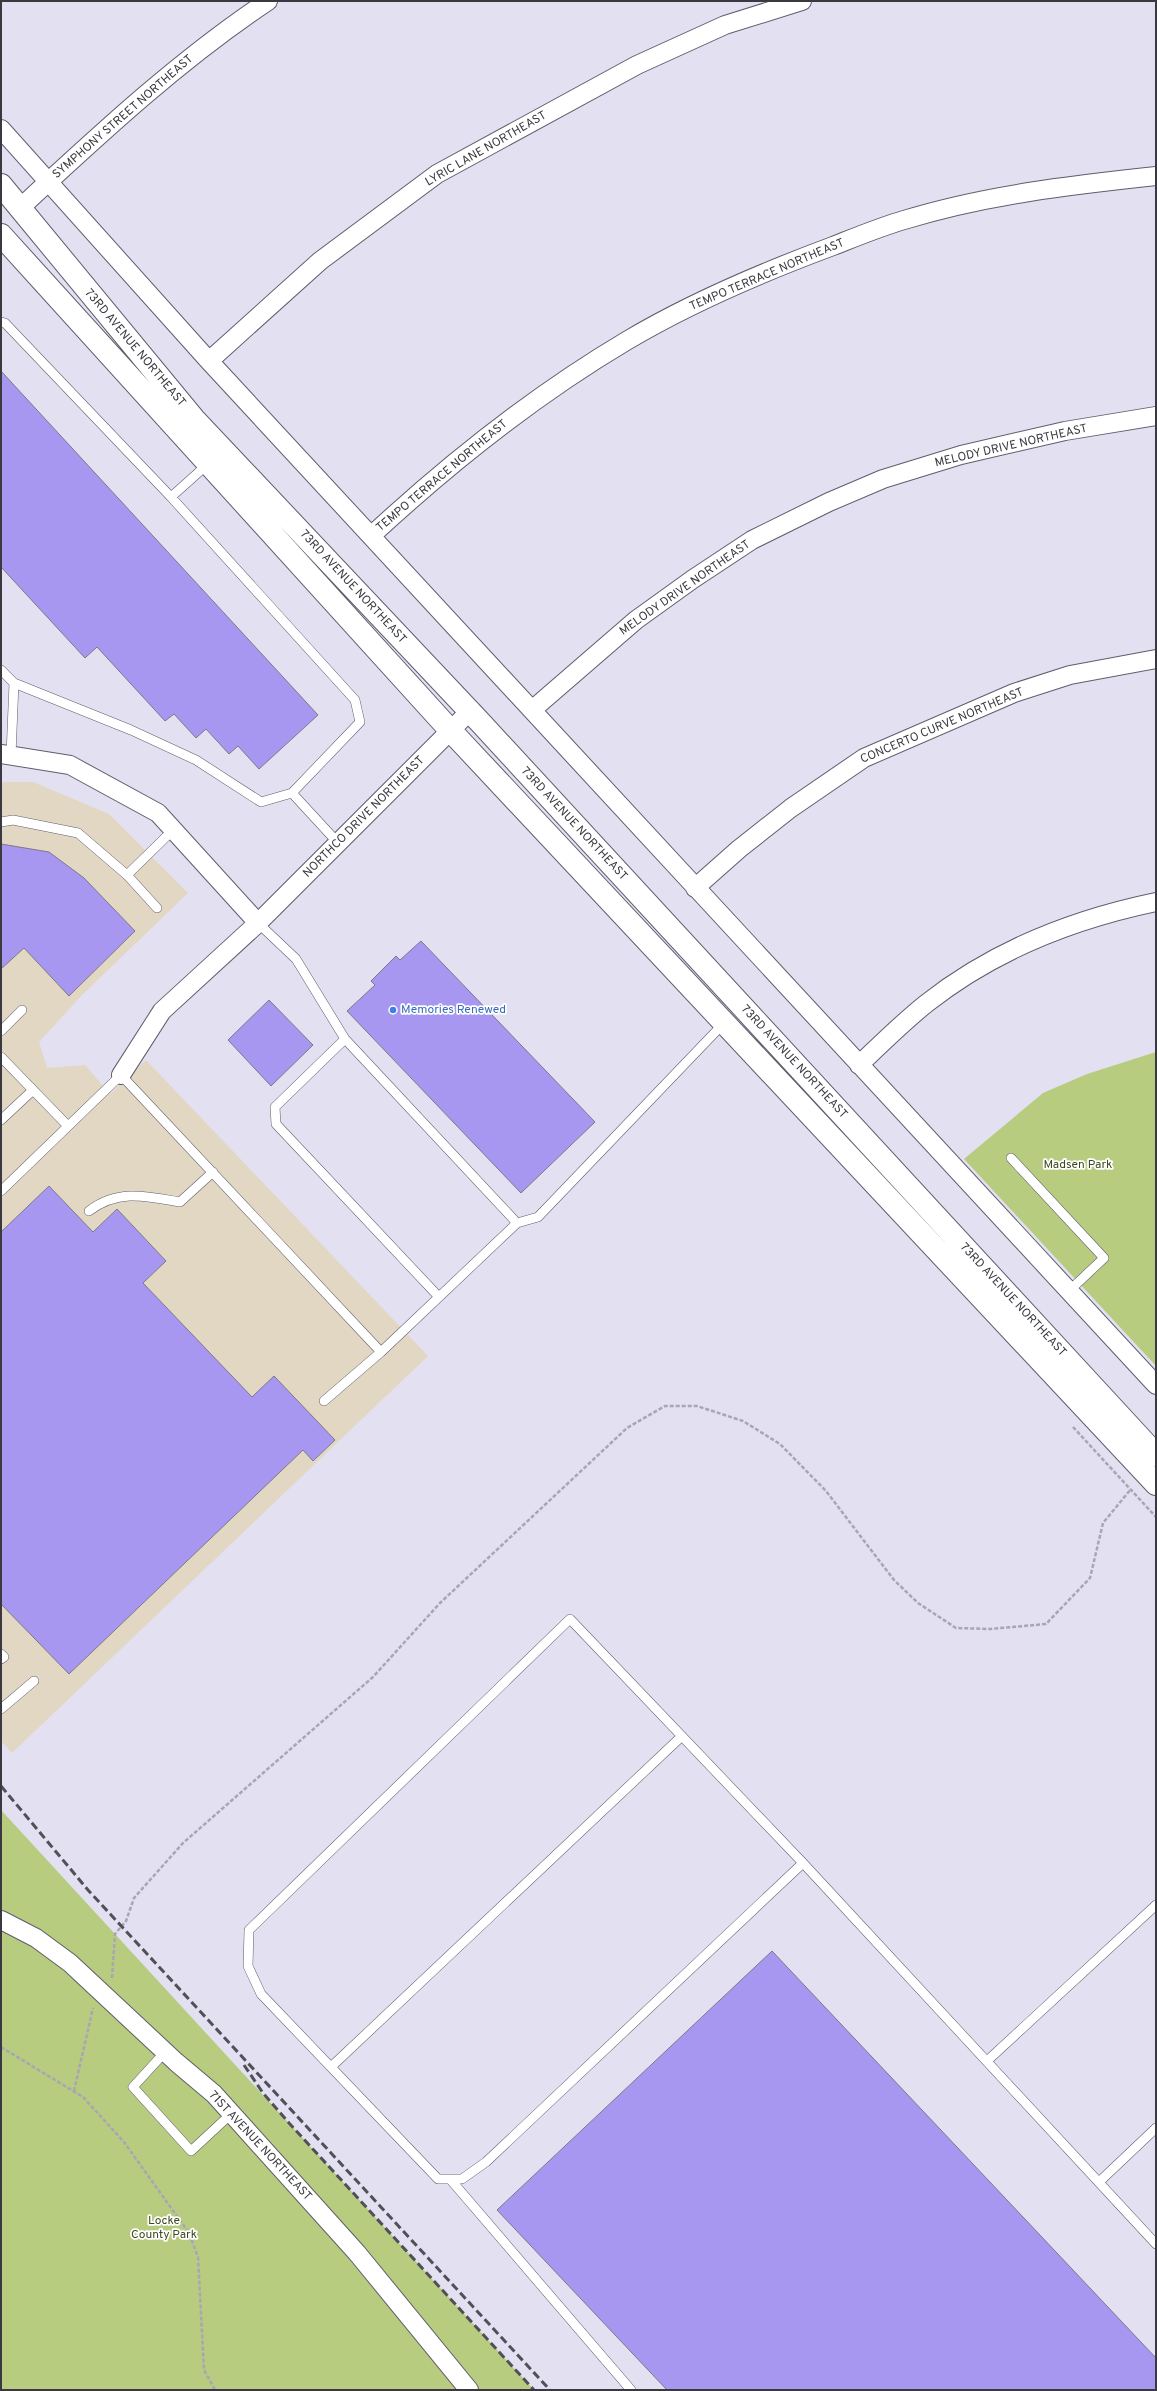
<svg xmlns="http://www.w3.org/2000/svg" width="1157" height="2391" font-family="Overpass,sans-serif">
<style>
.industrial{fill:#e2d7c3}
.green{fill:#b7cc7e}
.building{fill:#a897f1;stroke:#7b7989}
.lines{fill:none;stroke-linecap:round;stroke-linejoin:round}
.service-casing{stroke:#5f5d6c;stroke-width:10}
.minor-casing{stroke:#5f5d6c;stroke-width:20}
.tertiary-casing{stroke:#5f5d6c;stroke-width:24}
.path{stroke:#a8a6b4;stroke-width:2.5;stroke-dasharray:4 2;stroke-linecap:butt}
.service{stroke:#fff;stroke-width:9}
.minor{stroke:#fff;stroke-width:18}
.tertiary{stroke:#fff;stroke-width:22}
.rail{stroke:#515058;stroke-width:3;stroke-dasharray:8 4;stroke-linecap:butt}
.shop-dot{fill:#3f7fe0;stroke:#fff;stroke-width:1.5}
.labels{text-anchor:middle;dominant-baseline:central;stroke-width:3.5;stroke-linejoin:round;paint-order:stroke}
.street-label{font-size:12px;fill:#3a3940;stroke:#fff}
.shop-label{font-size:12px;fill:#366cbe;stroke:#fff;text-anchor:start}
.park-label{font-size:12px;fill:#3e481f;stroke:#fff}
</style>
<rect width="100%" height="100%" fill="#e2e0f1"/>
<path class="industrial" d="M1 782H33L109 814 188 893 83 994 39 1042 47 1068 85 1065 110 1094 146 1060 428 1356 12 1753 1 1741Z"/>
<path class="green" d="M1156 1052V1366L964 1159 1043 1093 1087 1074Z
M1 1810 534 2390H1Z"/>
<path class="building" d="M1 371 318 715 259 769 238 746 229 754 206 729 196 738 174 714 165 721 97 647 85 658 1 567Z
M1 844 49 852 84 878 135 931 69 996 24 948 1 969Z
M421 941 595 1122 521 1193 347 1011 375 985 371 981 396 956 400 960Z
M269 1000 313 1045 271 1086 228 1040Z
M49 1186 93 1232 117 1209 166 1261 143 1283 252 1397 274 1376 335 1440 313 1461 303 1450 69 1674 1 1604V1232Z
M772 1951 1156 2358V2390H667L497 2210Z"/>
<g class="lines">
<g class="service-casing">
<path id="service" d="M1 322 5 323 171 497 355 700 360 722 292 793 261 802 196 760 131 730 14 683 1 670
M171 497 209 463
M11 755 14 683
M292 793 339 844
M1 822 13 820 78 833 127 875 173 830
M127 875 157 908
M1 1031 22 1010
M345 1039 275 1107 276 1124 439 1297
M1 1057 33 1090
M1 1120 33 1090 68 1126
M1011 1158 1104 1258 1069 1291
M1 1191 121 1075 381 1352 517 1223 345 1039 296 959 258 923
M89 1211C118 1189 146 1196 180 1202L213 1172
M517 1223 538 1217 724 1023
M324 1401 381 1352
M1 1654 4 1657 1 1659
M1 1709 34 1681
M803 1863 486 2162 462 2179H438L261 1994 248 1966 249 1930 570 1619 803 1863 1156 2244
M165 2052 133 2087 191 2151 232 2113
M987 2061 1156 1905
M331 2067 682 1736
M450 2179 631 2390
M1099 2182 1156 2128"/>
</g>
<g class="minor-casing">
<path id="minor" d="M1 129 209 361 1156 1385
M20 208C99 135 178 61 268 1
M209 361 320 261 437 174 637 65 725 25 802 1
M372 535C451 462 535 395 628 340 692 302 763 272 833 246 856 237 880 227 904 220 985 195 1072 185 1156 176
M532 710 636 620 693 579 752 540 829 502 883 479 961 455 1065 431 1156 416
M1 754 70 765 158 813 258 923
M695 888 739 849 791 808 864 758 1014 693 1070 675 1156 659
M859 1065C881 1044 903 1022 927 1003 993 951 1074 919 1156 902
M121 1075 162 1011 258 923 470 711
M1 1920 36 1938 70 1963 176 2062 214 2094 357 2253 469 2390"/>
</g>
<g class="tertiary-casing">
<path id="tertiary" d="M1 185 194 419 479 721 1156 1455
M1 235 450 730 1156 1484"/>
</g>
<path class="path" d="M1073 1427 1156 1517
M112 1978 115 1934 126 1921 134 1898 183 1843 373 1677 440 1603 627 1428 665 1406H697L743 1421 780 1444 826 1491 894 1580 918 1603 956 1628 990 1629 1046 1624 1090 1578 1103 1523 1131 1489
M1 2047 83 2097 124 2142 189 2233 198 2257 204 2370 215 2390
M74 2091 93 2008"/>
<use href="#service" class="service"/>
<use href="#minor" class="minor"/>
<use href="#tertiary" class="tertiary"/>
<path class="rail" d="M1 1786 88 1890 550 2390
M244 2065 263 2093 289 2123 534 2390"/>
</g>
<circle class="shop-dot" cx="393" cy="1010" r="4"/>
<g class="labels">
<g class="street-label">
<text transform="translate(123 117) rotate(-41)">SYMPHONY STREET NORTHEAST</text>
<text transform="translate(486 149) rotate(-30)">LYRIC LANE NORTHEAST</text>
<text transform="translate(767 275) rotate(-23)">TEMPO TERRACE NORTHEAST</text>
<text transform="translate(135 348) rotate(50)">73RD AVENUE NORTHEAST</text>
<text transform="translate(1011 446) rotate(-13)">MELODY DRIVE NORTHEAST</text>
<text transform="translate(442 476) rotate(-40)">TEMPO TERRACE NORTHEAST</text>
<text transform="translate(353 587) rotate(47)">73RD AVENUE NORTHEAST</text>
<text transform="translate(685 588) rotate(-35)">MELODY DRIVE NORTHEAST</text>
<text transform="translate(942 726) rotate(-23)">CONCERTO CURVE NORTHEAST</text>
<text transform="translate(364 817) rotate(-45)">NORTHCO DRIVE NORTHEAST</text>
<text transform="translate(574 824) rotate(47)">73RD AVENUE NORTHEAST</text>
<text transform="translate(794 1062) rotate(47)">73RD AVENUE NORTHEAST</text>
<text transform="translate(1013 1300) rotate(47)">73RD AVENUE NORTHEAST</text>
<text transform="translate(260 2146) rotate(47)">71ST AVENUE NORTHEAST</text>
</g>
<g class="shop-label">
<text x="401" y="1010">Memories Renewed</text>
</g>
<g class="park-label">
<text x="1078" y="1165">Madsen Park</text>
<text x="164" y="2221">Locke<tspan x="164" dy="14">County Park</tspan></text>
</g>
</g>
<rect width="1157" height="2391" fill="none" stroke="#3a3940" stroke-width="4"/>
</svg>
